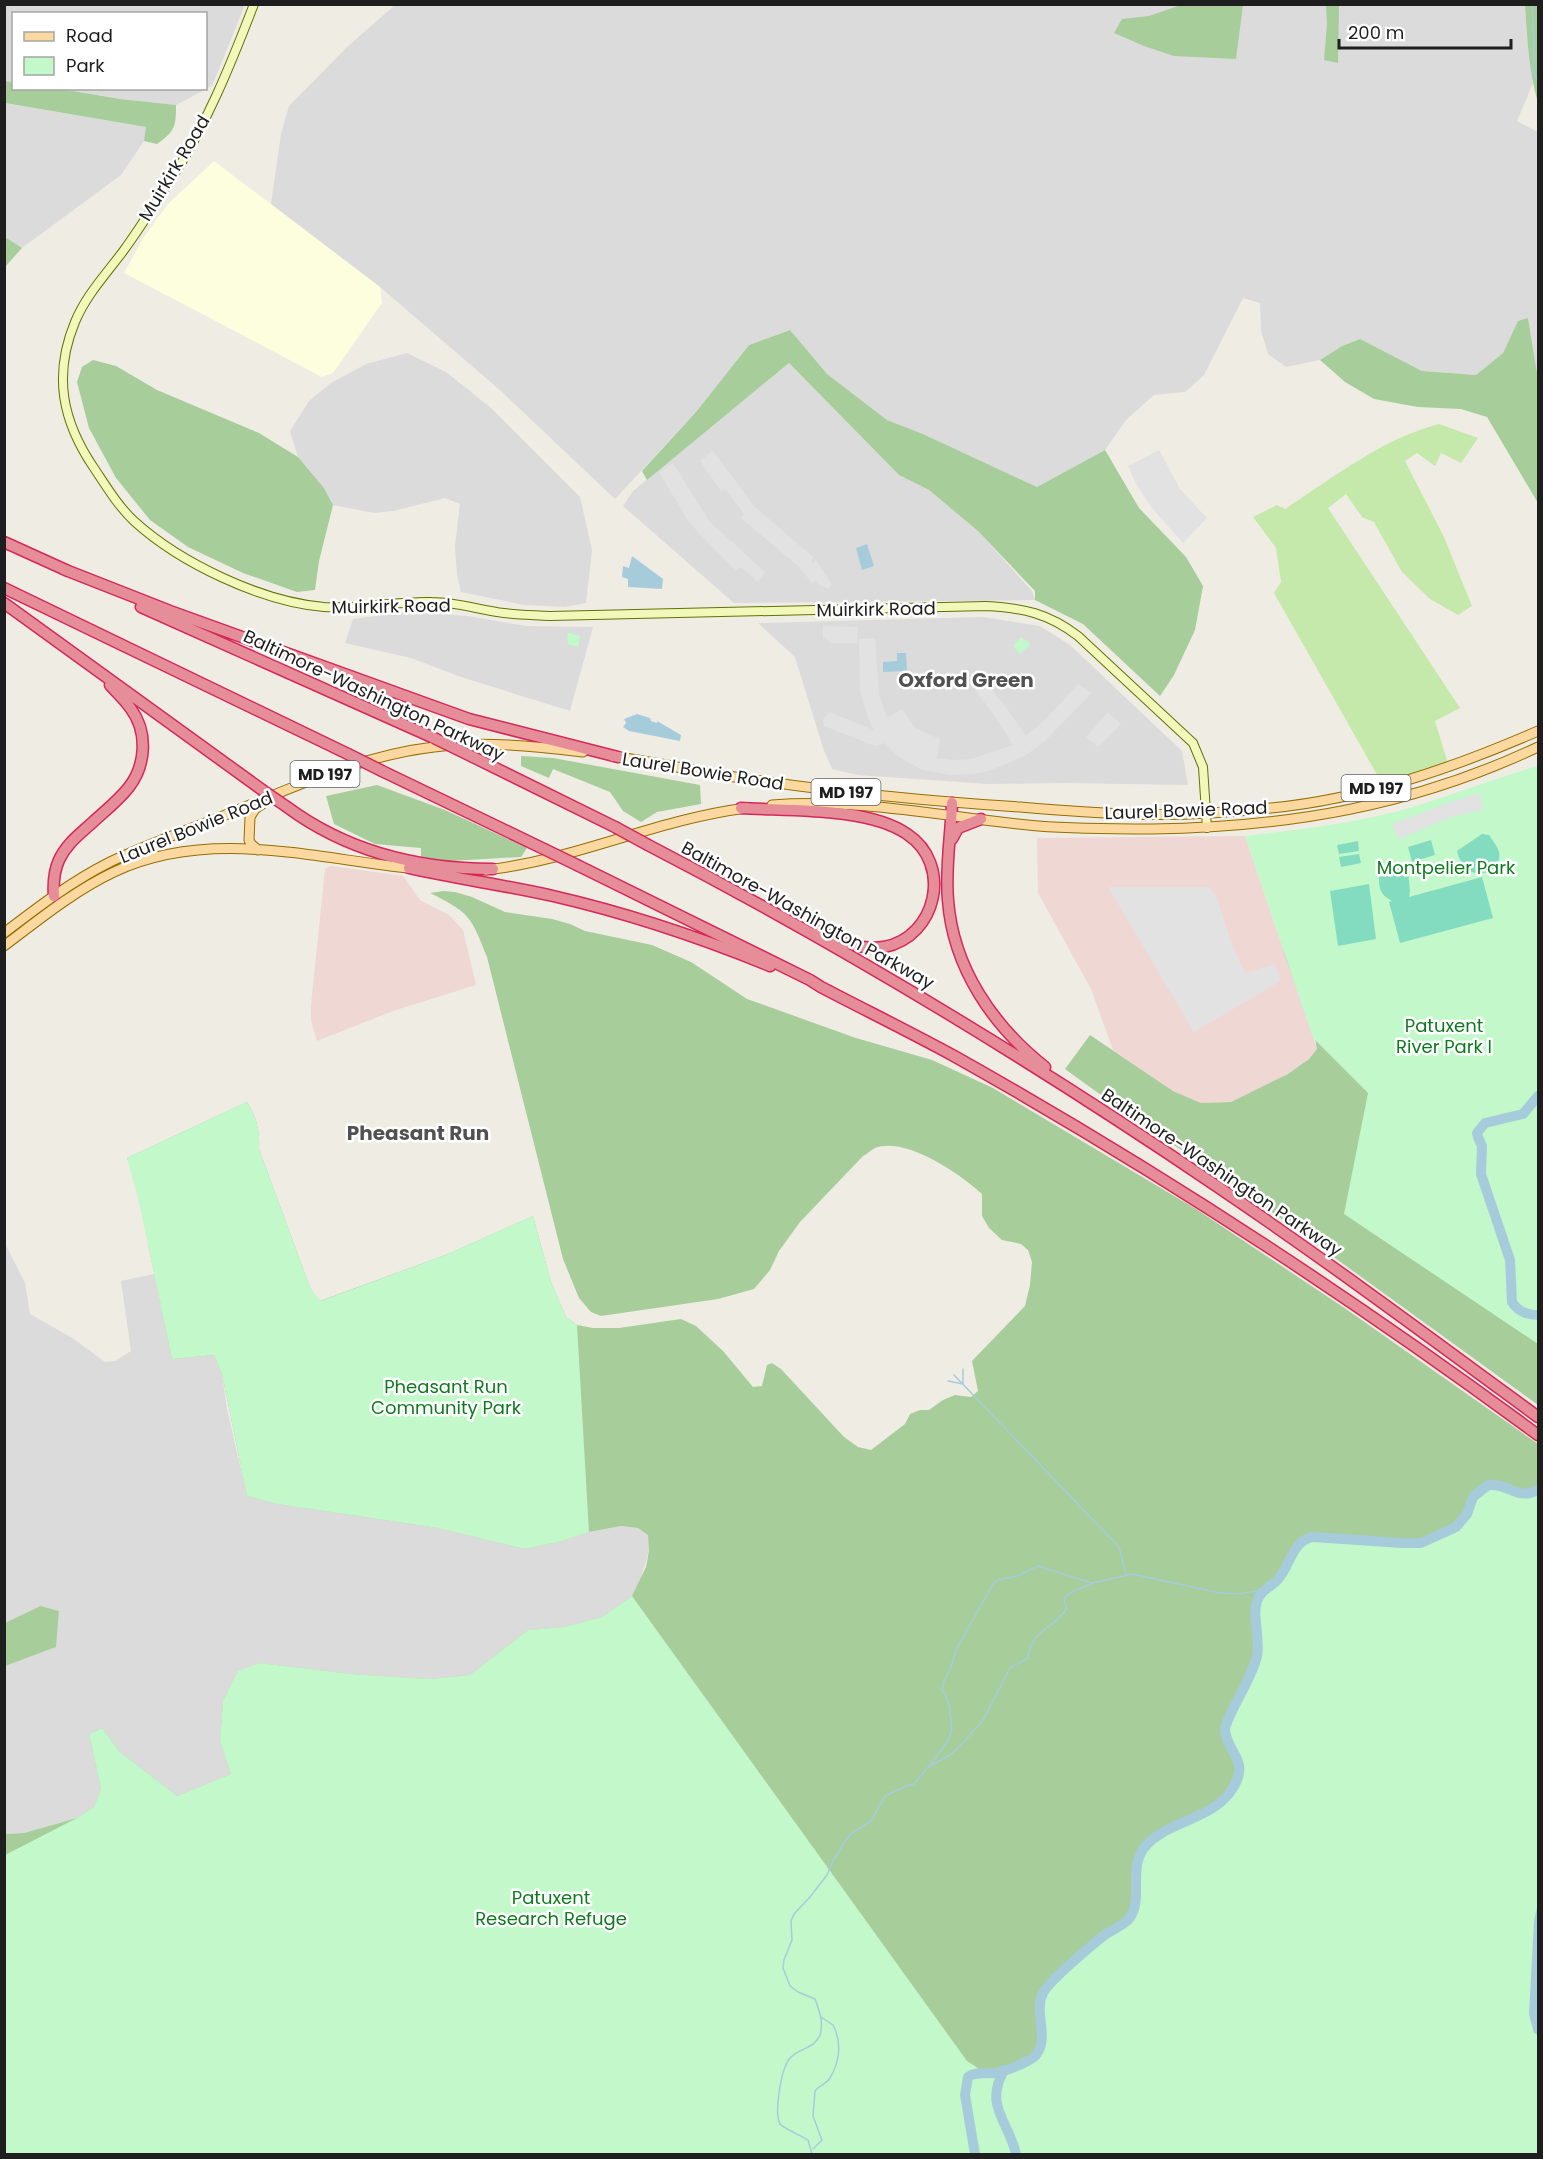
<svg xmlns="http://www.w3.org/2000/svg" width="1543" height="2159" font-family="Poppins,sans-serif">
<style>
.residential{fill:#dcdbdb}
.commercial{fill:#efd7d4}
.education{fill:#fcfede}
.grass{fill:#c5e8ab}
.forest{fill:#a6cd9a}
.park{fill:#c2f8ca}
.pitch{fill:#84dcc0}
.parking{fill:#e2e2e2}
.water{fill:#a6ccdc}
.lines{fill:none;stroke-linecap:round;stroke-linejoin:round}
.stream{stroke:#a6ccdc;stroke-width:1.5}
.river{stroke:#a6ccdc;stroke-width:10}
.secondary-casing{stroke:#617307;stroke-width:10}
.primary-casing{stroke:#956e03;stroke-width:11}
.motorway-casing{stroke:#d62859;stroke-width:13}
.secondary{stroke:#f1f8b9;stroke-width:8}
.primary{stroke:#fad89f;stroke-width:9}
.motorway{stroke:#e58e99;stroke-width:10}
.motorway-bridge-casing{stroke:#d62859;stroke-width:13;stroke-linecap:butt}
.motorway-bridge{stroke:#e58e99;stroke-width:10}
.labels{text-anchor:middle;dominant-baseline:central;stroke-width:5;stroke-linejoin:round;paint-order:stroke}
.shield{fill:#fff;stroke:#626262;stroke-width:1.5}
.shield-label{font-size:16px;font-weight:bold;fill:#1e1e1e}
.street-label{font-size:18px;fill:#1e1e1e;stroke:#fff}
.park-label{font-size:18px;fill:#0e7a1e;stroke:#fff}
.neighbourhood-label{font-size:20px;font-weight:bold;fill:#515151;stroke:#fff}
</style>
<rect width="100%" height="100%" fill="#efece4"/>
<path class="residential" d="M5 5H245L212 86 176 105 120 99 61 89 206 88V14H14L13 82 5 81Z
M395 5H1525L1527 38 1533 83 1517 121 1538 132V379L1528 318 1518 321 1503 353 1476 375 1422 371 1360 339 1342 346 1320 360 1286 367 1268 354 1261 330 1260 303 1243 298 1204 375 1185 392 1154 395 1126 420 1105 450 1037 487 923 434 887 420 827 374 789 330 749 345 696 412 615 499 501 391 380 287 271 204 281 134 289 106 347 47Z
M4 103 147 127 144 141 121 175 22 248 5 237Z
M407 353 446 372 491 408 580 497 592 550 586 603 565 607 524 605 461 592 457 575 455 546 460 504 445 498 393 511 374 513 333 505 324 488 298 457 290 431 309 401 331 383 366 364Z
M789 363 899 475 929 490 978 531 1032 591 1035 600 734 603 623 506 633 491Z
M406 612 468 616 526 626 593 627 570 711 461 677 411 658 345 643 353 619Z
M983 617 1040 626 1070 645 1182 751 1188 785 1065 783 988 784 857 775 832 769 823 748 795 657 758 623Z
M4 1241 25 1283 30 1314 74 1339 105 1362 115 1361 131 1351 121 1281 154 1274 172 1358 214 1355 222 1374 227 1409 247 1496 277 1504 438 1528 525 1549 562 1541 589 1532 621 1526 638 1528 648 1534 649 1551 639 1584 632 1596 602 1617 564 1627 528 1630 470 1675 430 1679 351 1674 260 1663 239 1671 223 1701 220 1741 231 1774 177 1796 120 1752 89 1734 101 1789 94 1807 77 1818 24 1833 5 1834V1666L55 1647 39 1606 5 1623Z"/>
<path class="commercial" d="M1245 836 1317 1049 1309 1059 1288 1074 1231 1102 1201 1103 1173 1091 1113 1050 1091 989 1038 893 1037 838Z
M331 866 403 876 420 900 449 915 463 930 476 985 393 1011 317 1041 311 1021V1005L325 869Z"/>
<path class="education" d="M214 161 380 287 382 303 333 373 322 377 124 273 144 237 168 204Z"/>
<path class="grass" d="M1439 424 1478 438 1461 463 1441 453 1435 466 1417 453 1405 461 1444 537 1472 606 1458 615 1430 599 1402 572 1374 522 1362 517 1346 494 1328 508 1460 708 1435 721 1449 767 1384 787 1274 593 1281 582 1276 548 1253 517 1277 505 1285 509C1333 478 1383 438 1439 424Z"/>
<path class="forest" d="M1181 5H1243L1236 59 1174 56 1144 46 1114 33 1122 19 1149 16Z
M1326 5H1339L1338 63 1324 60 1327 24Z
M1525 5H1538V103C1529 71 1527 38 1525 5Z
M4 81 13 82 14 88 61 89 120 99 176 105C176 127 175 131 157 144L144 141 146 127 5 103Z
M5 237 22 248 5 267Z
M1528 318 1538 379V503L1487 417 1461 409 1418 407 1374 399 1345 382 1320 360 1342 346 1360 339 1422 371 1476 375 1503 353 1518 321Z
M790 330 827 374 887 420 923 434 1037 487 1105 450 1139 508 1186 557 1203 586 1195 630 1174 675 1160 696 1083 624 1035 600V591L978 531 929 490 899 475 789 363 647 480 642 471 696 412 749 345Z
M93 360 116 366 157 390 259 433 298 457 324 488 333 505 319 561 315 590 297 592 243 573 188 547 150 520 116 478 89 428 77 382 82 367Z
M521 756 553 758 700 785 701 804 657 812 641 822 623 811 610 792 553 769 549 778 521 766Z
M377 785 445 810 527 848 521 857 450 861 421 857V848L375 844 334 824 326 796Z
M1252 838 1538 1321V1405L1233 1184 1130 1116 1065 1069 1090 1035 1173 1091 1201 1103 1231 1102 1288 1074 1309 1059 1317 1049 1314 1033 1286 959Z
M443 891 455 892 472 897 505 912 552 919 570 924 585 931 652 945 691 962 747 999 856 1038 932 1060 993 1088 1196 1209 1346 1309 1538 1444V1868L1516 2123 260 2154 5 1919V1834L24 1833 77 1818 94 1807 101 1789 89 1734 102 1728 120 1752 177 1796 231 1774 220 1741 223 1701 238 1672 260 1663 351 1674 429 1679 470 1675 528 1630 564 1627 602 1617 632 1596 646 1567 649 1551 648 1535 638 1528 621 1526 589 1532 562 1541 525 1549 438 1528 277 1504 247 1496 222 1374 214 1355 172 1359 148 1244 157 1243 127 1158 247 1102C257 1118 260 1131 259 1149L311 1290 320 1301 448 1254 533 1216 551 1282 566 1317 577 1325 593 1328H619L681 1319 696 1326 723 1351 753 1387 762 1386 767 1365 772 1363 781 1369 844 1437 858 1447 871 1450 905 1424 910 1414 920 1410H929L943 1400 955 1395 971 1397 978 1391 972 1361 1025 1306 1030 1285 1032 1262 1028 1250 1021 1244 1002 1240 989 1228 982 1216V1194C961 1174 905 1136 875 1148 871 1150 867 1154 863 1156L800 1222 779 1251 770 1270 754 1289 718 1299 601 1316 591 1312 579 1298 563 1259 487 957C471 916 470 913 430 893Z
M40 1606 59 1611 56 1647 5 1666V1623Z"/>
<path class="park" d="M569 633 580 636 578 647 568 644 567 635Z
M1021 637 1031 644 1020 654 1013 646Z
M1538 766V1344L1344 1214 1368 1093 1313 1038 1245 836C1297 830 1348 824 1399 811 1446 798 1491 779 1538 766Z
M247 1102C257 1118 260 1131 259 1149L311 1290 321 1301 448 1254 533 1216 551 1282 566 1317 577 1325 589 1532 562 1541 525 1549 438 1528 277 1504 247 1496 222 1374 214 1355 172 1359 139 1202 127 1158Z
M1497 1484C1515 1488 1519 1499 1538 1490V2154H5V1855L77 1818 94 1807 101 1789 89 1734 102 1728 120 1752 177 1796 231 1774 220 1741 223 1701 238 1671 260 1663 351 1674 429 1679 470 1675 528 1630 564 1627 602 1617 632 1596 967 2061C985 2073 987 2075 1008 2068 1015 2066 1023 2064 1030 2060 1056 2044 1026 2009 1052 1982 1066 1967 1090 1945 1107 1934 1116 1928 1126 1925 1131 1914 1141 1894 1129 1867 1144 1848 1167 1820 1213 1821 1233 1787 1250 1758 1225 1752 1225 1728 1233 1703 1251 1682 1257 1656 1261 1637 1249 1614 1259 1597 1264 1588 1273 1586 1279 1578 1290 1565 1293 1540 1313 1537 1336 1538 1360 1539 1383 1541 1395 1542 1408 1545 1420 1543 1432 1540 1445 1534 1454 1528 1476 1514 1466 1487 1497 1484Z"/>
<path class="pitch" d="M1482 834 1489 835C1492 840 1498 847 1499 852 1504 873 1466 888 1457 851Z
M1431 840 1435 855 1412 862 1408 847Z
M1358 841 1359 851 1339 854 1337 845Z
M1359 854 1361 863 1341 867 1339 857Z
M1402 867 1408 871 1410 891 1409 897 1482 877 1493 918 1400 943 1389 902 1392 901C1380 895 1377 886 1380 872Z
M1369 884 1376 939 1338 946 1330 891Z"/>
<path class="parking" d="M1159 450 1180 489 1207 518 1183 543 1152 508 1136 484 1128 466Z
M713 451 755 507 813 557 811 562 813 563 816 560 832 585 828 589 818 584 816 581 812 583 799 567 741 518 744 514 726 490 721 491 700 461Z
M673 463 709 521 765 572 758 582 741 567 736 570 728 563 696 530 687 519 659 472Z
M823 626 858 627 857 643H831L823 637Z
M875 638 879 695 887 718 902 709 915 728 940 739 937 758 952 760 971 759 1013 745 994 715 975 690 984 681 1003 703 1026 736 1046 719 1078 684 1092 693 1044 742 1026 755 1008 763 991 770 974 774 951 775 922 770 898 756 885 743 875 746 824 726 823 719 829 712 874 730 868 718 860 692 859 639Z
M1108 712 1121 724 1098 747 1086 737Z
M1480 793 1483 810 1454 816 1398 839 1392 824 1448 803Z
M1108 887H1208L1216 895 1232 945 1245 973 1275 964 1281 981 1194 1032Z"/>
<path class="water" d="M867 544 874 566 862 570 856 548Z
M632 556 663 579 662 589 628 587V579L622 577 623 566 629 568Z
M897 653H906L907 671 883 672V662L897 661Z
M637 714 650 718 651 721 657 723V721L681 735 680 741 629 731 623 727 626 723 624 719Z
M1538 1903V2035L1534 2033 1529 2014 1534 1921Z"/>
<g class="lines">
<path class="stream" d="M1532 4 1534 50 1533 72 1538 81
M954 1375 1119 1547 1126 1574
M948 1381 963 1384V1369
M929 1767 949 1739 952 1729 949 1704 942 1689 944 1681 950 1669 957 1648 993 1584 998 1580 1017 1576 1038 1566 1092 1583
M813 2149 822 2140 813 2116 815 2091C819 2086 827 2083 830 2078 840 2061 842 2042 833 2025L821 2017
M812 2154 808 2140C802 2136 783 2128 780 2124 774 2113 781 2066 791 2057 800 2048 815 2048 820 2035 824 2022 819 2010 815 1999L798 1992 790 1986 783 1968 784 1960 792 1940 791 1921 794 1914 810 1897 827 1875 833 1861 846 1840 853 1832 871 1821 885 1796 906 1786 914 1784 928 1767 952 1754 961 1745 983 1720 1010 1668 1028 1658C1031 1628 1053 1631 1067 1608L1064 1601 1066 1596 1074 1591 1093 1583 1132 1574 1220 1593 1238 1594 1264 1590"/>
<path class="river" d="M1538 1096 1523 1114 1485 1123 1477 1133 1478 1137 1482 1146 1481 1174 1510 1260 1512 1302C1518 1312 1527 1315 1538 1315
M1004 2070C984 2106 1008 2120 1016 2154
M975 2154 965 2095 968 2077C975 2071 985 2074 994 2073 1004 2072 1030 2062 1036 2055 1050 2037 1033 2013 1043 1993 1050 1980 1093 1944 1106 1934 1114 1929 1122 1926 1129 1919 1144 1899 1128 1869 1144 1848 1166 1820 1213 1821 1233 1788 1251 1759 1225 1752 1225 1728 1233 1703 1251 1681 1257 1656 1261 1638 1250 1612 1259 1597 1264 1588 1273 1586 1279 1578 1290 1565 1293 1540 1313 1537L1402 1543H1421L1456 1527 1467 1514 1473 1497 1488 1485C1510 1483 1517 1501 1538 1490"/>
<g class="secondary-casing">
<path id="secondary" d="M254 4C231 64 205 128 170 181 155 204 140 228 124 250 107 273 86 295 75 322 53 375 62 421 94 468 106 486 118 506 134 521 180 563 262 602 324 607 360 609 396 601 432 602 456 602 480 610 504 613 519 615 535 615 550 616L986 606C1023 608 1048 613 1078 636L1193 743 1203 767 1207 828"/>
</g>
<g class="primary-casing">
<path id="primary" d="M612 756C655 762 699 772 742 778 834 792 927 801 1020 807 1056 810 1093 813 1129 814 1176 816 1224 813 1271 808 1364 799 1453 768 1538 731
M772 805C861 798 950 818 1038 826 1076 829 1114 829 1152 829 1289 827 1413 806 1538 747
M258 850 251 844 249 840 250 817 255 809 264 803
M486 870C576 860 657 819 747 808
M4 933C38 907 72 881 110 862 152 842 197 827 240 809 303 783 365 755 434 747 483 741 534 746 583 752
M4 946C40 919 74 891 114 872 210 827 316 859 416 869"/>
</g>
<g class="motorway-casing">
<path id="motorway" d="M4 542 68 571
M63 569 170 611 469 719 618 757
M4 588 348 754
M4 603 261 789
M141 607 434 738
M473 757 615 827
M382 771 544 849
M952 803C951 835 945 868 948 900 953 968 993 1026 1045 1067
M287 807C348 852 417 869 493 869
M741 808C788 811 868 807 907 834 953 864 937 937 884 947 861 951 838 940 818 931
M952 839 958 828 981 819
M648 845C845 947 1035 1063 1218 1187 1327 1261 1432 1339 1538 1417
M579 866 810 980 821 987C865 1010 910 1032 954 1056 1157 1170 1351 1297 1538 1435
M409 868C457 879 505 885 553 896 627 913 699 937 770 966
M54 896C53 883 54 871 59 860 66 844 80 834 93 822 105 811 119 800 129 787 146 765 148 732 131 709 125 700 117 693 110 685"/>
</g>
<use href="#secondary" class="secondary"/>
<use href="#primary" class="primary"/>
<use href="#motorway" class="motorway"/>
<g class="motorway-bridge-casing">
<path id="motorway-bridge" d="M434 738 473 757
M348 754 382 771
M261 789 287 807
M615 827 648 845
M544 849 579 866"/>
</g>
<use href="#motorway-bridge" class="motorway-bridge"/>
</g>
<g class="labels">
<g class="shield">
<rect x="290.5" y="761" width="69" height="26" rx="4.5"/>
<rect x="1341.5" y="775" width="69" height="26" rx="4.5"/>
<rect x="811.5" y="779" width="69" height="26" rx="4.5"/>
</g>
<g class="shield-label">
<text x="325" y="774">MD 197</text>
<text x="1376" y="788">MD 197</text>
<text x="846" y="792">MD 197</text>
</g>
<g class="street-label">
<text transform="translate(174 168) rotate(-59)">Muirkirk Road</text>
<text transform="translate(391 606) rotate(-1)">Muirkirk Road</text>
<text transform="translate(876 609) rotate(-1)">Muirkirk Road</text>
<text transform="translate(374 695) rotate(25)">Baltimore-Washington Parkway</text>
<text transform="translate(703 771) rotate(9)">Laurel Bowie Road</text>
<text transform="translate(1186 810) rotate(-2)">Laurel Bowie Road</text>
<text transform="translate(196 827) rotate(-22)">Laurel Bowie Road</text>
<text transform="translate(808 915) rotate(29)">Baltimore-Washington Parkway</text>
<text transform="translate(1222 1172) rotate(34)">Baltimore-Washington Parkway</text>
</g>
<g class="park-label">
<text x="1446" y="867">Montpelier Park</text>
<text x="1444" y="1025">Patuxent<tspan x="1444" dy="21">River Park I</tspan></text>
<text x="446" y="1386">Pheasant Run<tspan x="446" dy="21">Community Park</tspan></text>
<text x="551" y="1897">Patuxent<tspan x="551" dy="21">Research Refuge</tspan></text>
</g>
<g class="neighbourhood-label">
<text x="966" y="680">Oxford Green</text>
<text x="418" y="1133">Pheasant Run</text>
</g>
</g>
<rect width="1543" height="2159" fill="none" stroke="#1e1e1e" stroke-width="12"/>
<rect x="12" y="12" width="195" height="78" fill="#ffffff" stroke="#a5a5a5" stroke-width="1.5"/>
<rect x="24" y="32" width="30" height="9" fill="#fad89f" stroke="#a5a5a5" stroke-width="1.5"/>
<text x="66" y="42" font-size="18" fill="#1e1e1e">Road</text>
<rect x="24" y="57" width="30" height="18" fill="#c2f8ca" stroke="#a5a5a5" stroke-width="1.5"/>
<text x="66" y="72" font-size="18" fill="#1e1e1e">Park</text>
<path d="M1339 39v9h172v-9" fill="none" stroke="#1e1e1e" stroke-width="3"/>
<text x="1348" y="39" font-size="18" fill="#1e1e1e" stroke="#ffffff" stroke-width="4.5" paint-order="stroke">200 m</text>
</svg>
